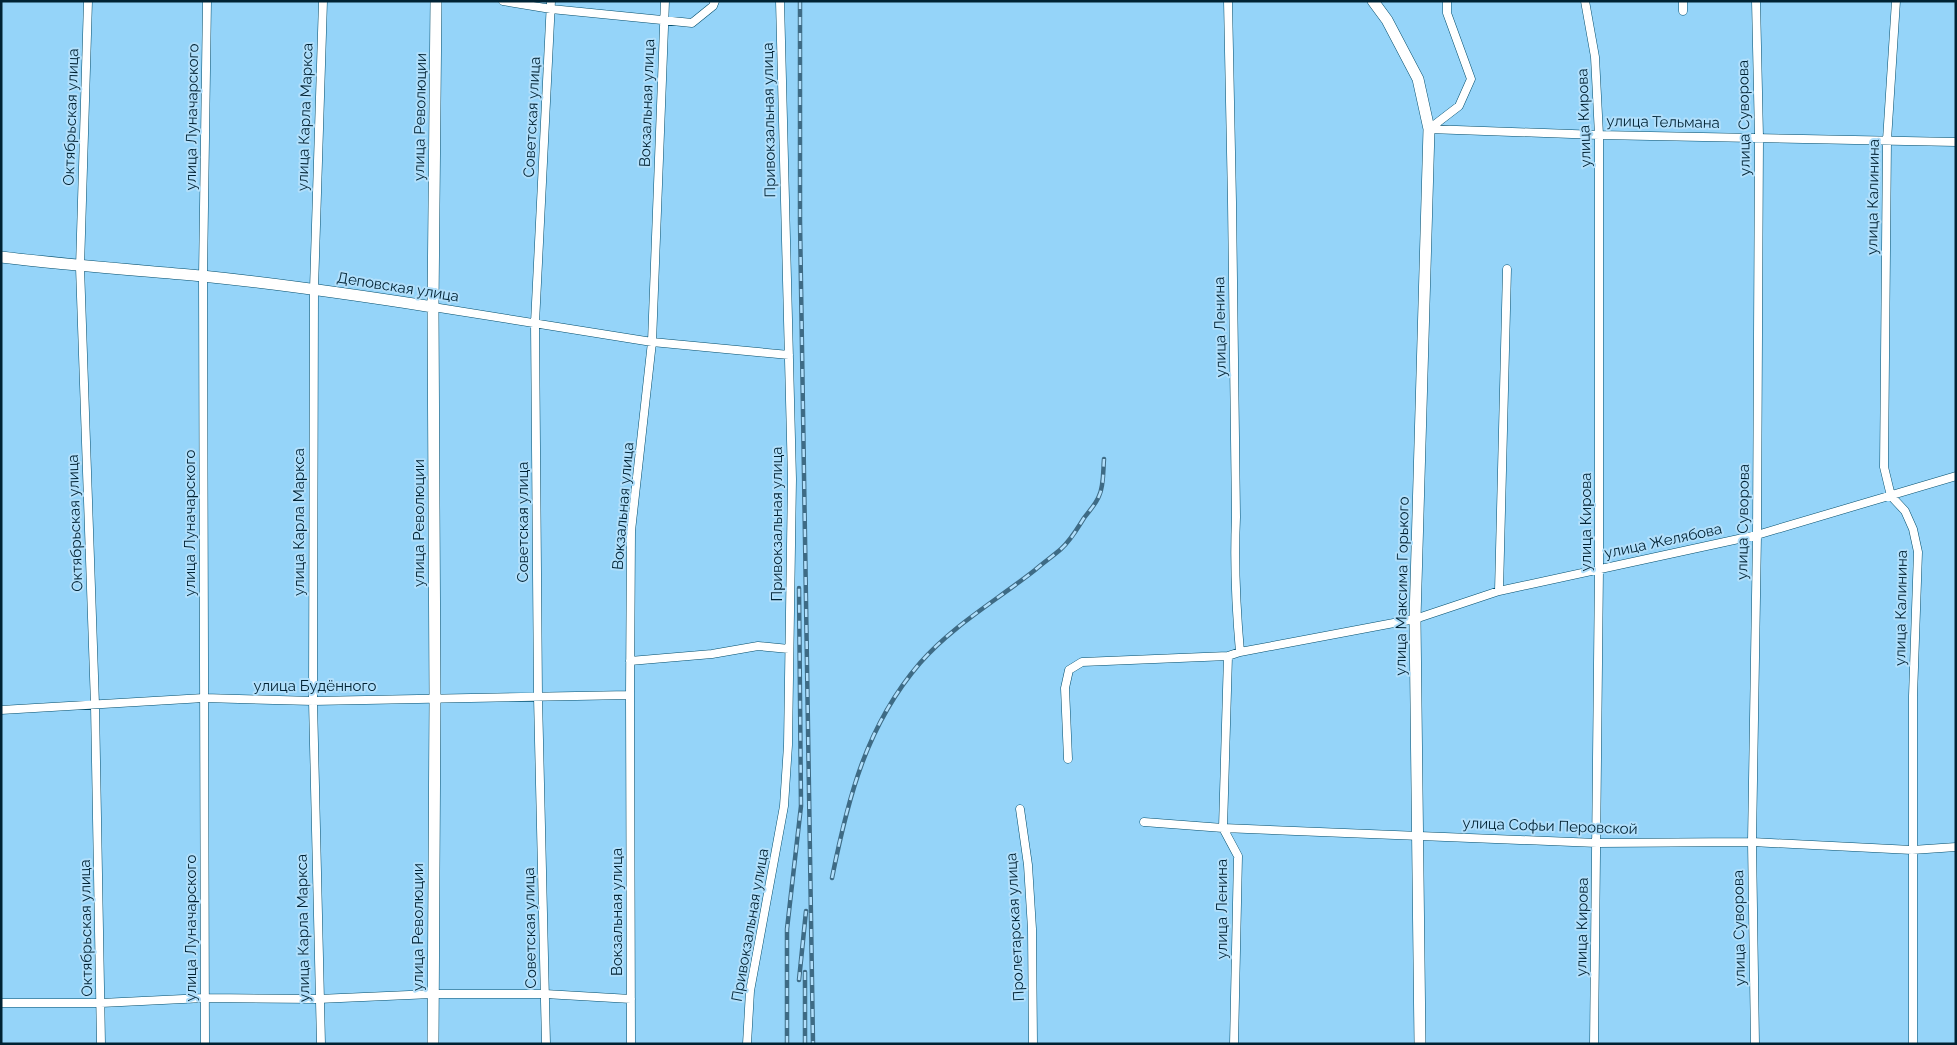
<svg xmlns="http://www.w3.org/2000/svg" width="1957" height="1045" font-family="Raleway,sans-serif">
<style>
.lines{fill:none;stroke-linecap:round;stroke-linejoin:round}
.street-casing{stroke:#024d6c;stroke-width:9}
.secondary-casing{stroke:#024d6c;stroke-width:12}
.street{stroke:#fff;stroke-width:8}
.secondary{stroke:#fff;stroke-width:11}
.rail-casing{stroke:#3e6b85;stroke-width:4.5}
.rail{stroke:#b1dffb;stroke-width:2.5;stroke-dasharray:8;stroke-linecap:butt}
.labels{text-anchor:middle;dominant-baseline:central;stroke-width:4;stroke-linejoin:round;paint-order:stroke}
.street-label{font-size:15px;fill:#023;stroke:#b1dffb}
</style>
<rect width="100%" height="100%" fill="#95d4f9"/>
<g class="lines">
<g class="street-casing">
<path id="street" d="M88 1 80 267 95 705 101 1044
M503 1 551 9 692 23 713 6 715 1
M1228 1 1232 202 1236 517C1234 562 1236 607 1240 652
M1585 1 1595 57 1599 135V568L1594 1044
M1896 1 1887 140 1884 467 1891 496 1905 511 1913 529 1918 552 1913 696V1044
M1683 11V1
M1429 129 1599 135 1956 142
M1429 129 1459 106 1471 79 1447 13V1
M433 307 652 342 789 355
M1499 591 1507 269
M1228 656 1223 828 1238 856 1234 1044
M630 661 712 654 758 646 789 649
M1 710 204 698 313 701 630 695
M1068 759 1065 688 1069 670 1082 662 1228 656 1240 652 1415 619 1499 591 1757 535 1956 476
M1020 809 1028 865 1032 929 1033 1044
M1144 822 1223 828 1597 843 1752 842 1912 850 1956 847
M1 1003H101L204 998 318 999 432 994H545L631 999
M205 1044 203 276 207 1
M321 1044 313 701 314 289 323 1
M546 1044 538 697 535 323 551 1
M631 1044 630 695 631 531 652 342 665 1
M747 1044 750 991 784 806 788 745 792 479 780 1
M1755 1044 1752 842 1757 535 1759 137 1756 1"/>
</g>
<g class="secondary-casing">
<path id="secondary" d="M1373 1 1387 20 1418 79 1429 129 1415 619 1420 1044
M1 257C68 265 135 270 202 276 280 284 356 295 433 307
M433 1044 435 699 433 307 436 1"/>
</g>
<use href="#street" class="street"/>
<use href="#secondary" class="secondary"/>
<g class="rail-casing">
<path id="rail" d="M800 1V221L813 1044
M832 878C848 798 866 726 920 663 952 626 997 600 1035 570 1043 563 1053 556 1061 549 1071 540 1077 529 1084 518 1089 511 1096 504 1099 496 1104 486 1103 470 1104 459
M799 980 806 911
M787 1044V929L801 806 799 588
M805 1044V972"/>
</g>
<use href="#rail" class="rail"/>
</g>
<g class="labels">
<g class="street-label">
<text transform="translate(647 103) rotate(-88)">Вокзальная улица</text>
<text transform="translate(71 117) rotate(-88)">Октябрьская улица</text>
<text transform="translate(192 117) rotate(-89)">улица Луначарского</text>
<text transform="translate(305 117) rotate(-88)">улица Карла Маркса</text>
<text transform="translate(420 117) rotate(-89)">улица Революции</text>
<text transform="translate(532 117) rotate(-87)">Советская улица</text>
<text transform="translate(1584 118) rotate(-92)">улица Кирова</text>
<text transform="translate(1744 118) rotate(-91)">улица Суворова</text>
<text transform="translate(769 120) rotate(-91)">Привокзальная улица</text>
<text transform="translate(1663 122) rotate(1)">улица Тельмана</text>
<text transform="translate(1873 197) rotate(-89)">улица Калинина</text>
<text transform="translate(398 287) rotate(9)">Деповская улица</text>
<text transform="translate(1220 327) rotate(-91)">улица Ленина</text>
<text transform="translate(623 506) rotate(-85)">Вокзальная улица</text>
<text transform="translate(299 522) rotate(-90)">улица Карла Маркса</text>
<text transform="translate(523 522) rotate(-90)">Советская улица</text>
<text transform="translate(1586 522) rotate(-90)">улица Кирова</text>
<text transform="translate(1743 522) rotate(-89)">улица Суворова</text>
<text transform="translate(75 523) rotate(-92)">Октябрьская улица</text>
<text transform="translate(190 523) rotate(-90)">улица Луначарского</text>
<text transform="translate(419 523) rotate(-90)">улица Революции</text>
<text transform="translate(777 524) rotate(-90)">Привокзальная улица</text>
<text transform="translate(1663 541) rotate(-12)">улица Желябова</text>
<text transform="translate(1402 586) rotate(-89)">улица Максима Горького</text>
<text transform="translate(1901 608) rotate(-89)">улица Калинина</text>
<text x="315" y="686">улица Будённого</text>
<text transform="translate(1550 826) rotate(2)">улица Софьи Перовской</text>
<text transform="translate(1222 909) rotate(-90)">улица Ленина</text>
<text transform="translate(617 912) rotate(-90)">Вокзальная улица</text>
<text transform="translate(750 925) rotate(-80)">Привокзальная улица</text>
<text transform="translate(418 927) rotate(-90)">улица Революции</text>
<text transform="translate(1015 927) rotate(-93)">Пролетарская улица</text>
<text transform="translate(1582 927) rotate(-89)">улица Кирова</text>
<text transform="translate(86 928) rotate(-91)">Октябрьская улица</text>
<text transform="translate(191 928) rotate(-90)">улица Луначарского</text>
<text transform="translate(303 928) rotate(-91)">улица Карла Маркса</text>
<text transform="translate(530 928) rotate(-91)">Советская улица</text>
<text transform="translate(1739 928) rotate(-91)">улица Суворова</text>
</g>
</g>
<rect width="1957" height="1045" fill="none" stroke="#002233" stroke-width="5"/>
</svg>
